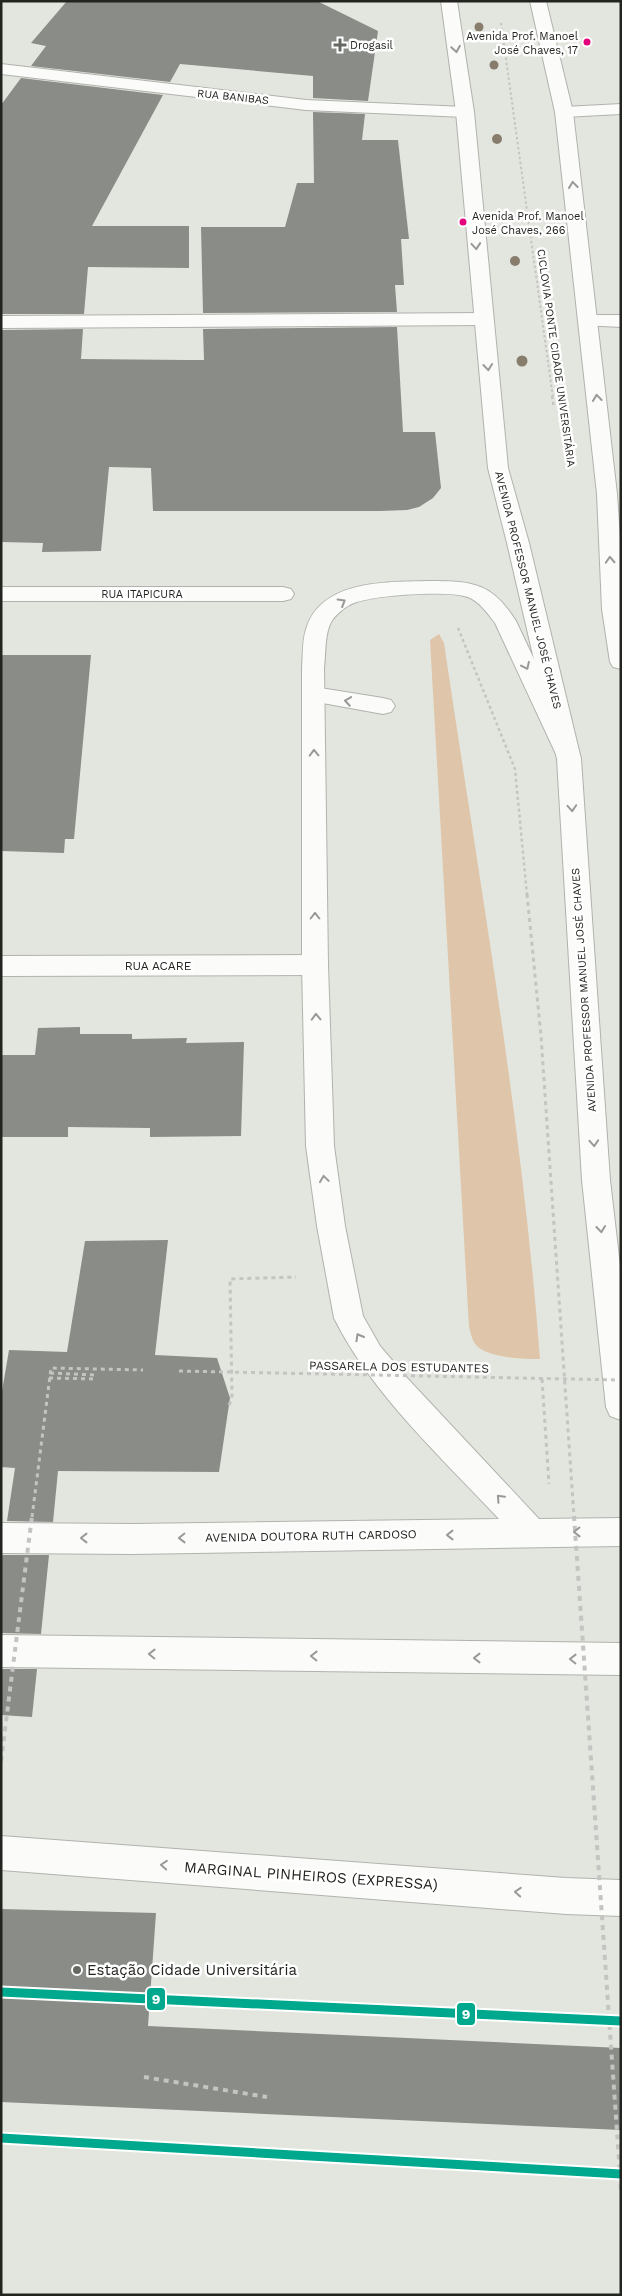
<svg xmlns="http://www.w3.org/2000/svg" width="622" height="2296" font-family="'Work Sans',sans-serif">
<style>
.green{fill:#dfc5aa}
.building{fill:#898c87}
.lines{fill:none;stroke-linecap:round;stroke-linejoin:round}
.minor-casing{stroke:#b0b3ad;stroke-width:2}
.major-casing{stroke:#b0b3ad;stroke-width:2}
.highway-casing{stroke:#b0b3ad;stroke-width:2}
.path-far3{stroke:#c4c4c2;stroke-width:2;stroke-dasharray:2.5 2.5;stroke-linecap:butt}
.path-far2{stroke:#c4c4c2;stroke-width:2.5;stroke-dasharray:3 3;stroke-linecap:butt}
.path-far1{stroke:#c4c4c2;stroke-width:3;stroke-dasharray:4 4;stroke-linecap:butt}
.path{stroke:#c4c4c2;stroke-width:4;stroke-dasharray:5 5;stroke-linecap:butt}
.minor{fill:#fbfbfa;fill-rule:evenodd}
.major{fill:#fbfbfa;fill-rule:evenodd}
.highway{fill:#fbfbfa;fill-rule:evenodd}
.path-bridge-far2{stroke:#c4c4c2;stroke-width:2.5;stroke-dasharray:3 3;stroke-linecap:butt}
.path-bridge-far1{stroke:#c4c4c2;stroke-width:3;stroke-dasharray:4 4;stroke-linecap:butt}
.path-bridge{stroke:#c4c4c2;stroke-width:4;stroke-dasharray:5 5;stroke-linecap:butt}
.rail-1-casing{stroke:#fff;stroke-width:13}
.rail-1{stroke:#00a88e;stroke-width:9}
.tree{fill:#887c6d}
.oneway{stroke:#999a97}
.bus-dot{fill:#e5007d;stroke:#fff;stroke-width:2}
.poi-dot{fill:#666862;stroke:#fff;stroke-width:2}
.labels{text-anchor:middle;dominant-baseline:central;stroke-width:5;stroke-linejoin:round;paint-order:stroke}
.bus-label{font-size:11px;fill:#22241f;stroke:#fff;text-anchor:end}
.far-poi-label{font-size:11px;fill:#22241f;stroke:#fff;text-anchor:start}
.far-street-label{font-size:11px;fill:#22241f;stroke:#fff}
.street-label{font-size:12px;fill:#22241f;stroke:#fff}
.near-street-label{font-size:15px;fill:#22241f;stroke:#fff}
.near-poi-label{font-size:15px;fill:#22241f;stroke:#fff;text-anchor:start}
.line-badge{stroke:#fff;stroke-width:2}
.badge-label{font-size:14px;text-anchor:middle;font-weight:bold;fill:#fff}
</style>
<rect width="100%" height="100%" fill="#e3e6de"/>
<path class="green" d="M439 634 444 643C479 881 522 1119 540 1359 524 1359 489 1358 477 1346 472 1341 471 1334 469 1327L430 640Z"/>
<path class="building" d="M67 1H317L378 31 368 101 313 98V76L180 64 170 82 31 66 46 46 31 43Z
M21 78 163 95 92 226H189V268L88 267 84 314H1V105Z
M313 112 365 114 362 140H398L409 239H401L404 285H395L397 312 203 313 201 227H285L297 183H314Z
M397 327 403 432H435L441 488 433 498 419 507 407 510 380 511H153L151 468 109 467 101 551 42 552 43 543 1 542V330L83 329 81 359 187 360H204L203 329Z
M1 655H91L74 839H65L64 853 1 851Z
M80 1027V1034H132V1039L187 1038 186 1043 244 1042 241 1136 150 1137V1128L68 1127V1137H1V1055H35L38 1028Z
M168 1240 155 1355 217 1358 230 1398 219 1472 58 1471 53 1522 7 1521 15 1468 1 1467V1397L9 1350 67 1352 85 1241Z
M1 1555H49L41 1634 1 1633Z
M1 1669H37L32 1717 1 1715Z
M1 1909 156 1913 148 2026 621 2048V2130L1 2102Z"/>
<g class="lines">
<g class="minor-casing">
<path id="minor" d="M1 64 306 100 465 107 471 108 474 112 471 116 465 117 306 110 1 74Z
M621 104V114L564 117 558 116 555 112 558 108 564 107Z
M483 313 490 315 493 319 490 323 483 325 1 328V316Z
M589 315H621V327L582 325 579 321 582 317Z
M1 587H283L291 589 294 594 291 599 283 601H1Z
M314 687 383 698 391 700 395 706 391 712 383 714 306 700 303 695 306 690Z
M315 955 324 958 328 965 324 972 315 975 1 976V956Z"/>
</g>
<g class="major-casing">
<path id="major" d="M441 1H457L474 112 508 468 529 543 581 759 610 1180 621 1274V1420L610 1416 606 1407 582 1180 557 759 507 543 488 468 456 112Z
M530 1H546L573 112 617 494 621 552V669L613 667 610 662 602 609 597 494 555 112Z"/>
</g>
<g class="highway-casing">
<path id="highway" d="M430 581C473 581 492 583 516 621L581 759 577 765 569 767 561 765 495 623C488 614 479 601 468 597 447 590 375 595 354 603 346 606 338 613 333 619 324 632 326 653 324 668L328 965 334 1146 345 1226 363 1316 380 1346 408 1379 539 1519 621 1518V1546L133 1554 1 1553V1523L133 1524 499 1519C442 1458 371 1393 334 1318L317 1226 306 1146 302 965V668C303 654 302 639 307 626 324 579 390 582 430 581Z
M621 600V614L613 616 605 614 602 609 605 604Z
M1 1635 621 1643V1675L1 1667Z
M1 1836 566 1878 621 1880V1916L566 1914 1 1870Z"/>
</g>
<path class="path-far3" d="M501 23 553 398"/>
<path class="path-far2" d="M552 396 554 408"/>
<path class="path-far1" d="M50 1373 95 1375
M49 1378 95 1379
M542 1379 549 1484
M229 1405 232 1398 230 1279 296 1277"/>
<path class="path" d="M144 2077 267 2097"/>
<use href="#minor" class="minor"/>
<use href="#major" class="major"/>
<use href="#highway" class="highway"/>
<path class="path-bridge-far2" d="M458 628 515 769 527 895"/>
<path class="path-bridge-far1" d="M527 894 541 1036 574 1517
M179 1371 618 1380
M32 1517 51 1368 143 1370"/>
<path class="path-bridge" d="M574 1516 621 2189
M1 1761 32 1516"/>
<g class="rail-1-casing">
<path id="rail-1" d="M1 1992 621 2021
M1 2138 621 2174"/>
</g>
<use href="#rail-1" class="rail-1"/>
</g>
<g class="tree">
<circle cx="479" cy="27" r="4.5"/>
<circle cx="494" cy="65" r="4.5"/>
<circle cx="497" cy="139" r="5"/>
<circle cx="515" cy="261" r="5"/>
<circle cx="522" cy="361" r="5.5"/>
</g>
<defs><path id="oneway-chevron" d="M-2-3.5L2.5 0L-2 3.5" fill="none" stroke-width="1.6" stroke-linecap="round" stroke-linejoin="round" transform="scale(1.25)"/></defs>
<g class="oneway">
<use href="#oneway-chevron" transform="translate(456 49) rotate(81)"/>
<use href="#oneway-chevron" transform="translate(573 185) rotate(-97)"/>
<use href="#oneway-chevron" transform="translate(476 246) rotate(85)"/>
<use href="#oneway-chevron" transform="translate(488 367) rotate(84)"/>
<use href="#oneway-chevron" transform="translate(597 398) rotate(-96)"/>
<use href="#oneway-chevron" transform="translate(610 560) rotate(-93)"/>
<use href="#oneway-chevron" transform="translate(342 602) rotate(-31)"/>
<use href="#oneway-chevron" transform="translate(526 666) rotate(65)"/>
<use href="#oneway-chevron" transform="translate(348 701) rotate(-171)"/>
<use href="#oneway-chevron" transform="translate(314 753) rotate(-91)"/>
<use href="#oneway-chevron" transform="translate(572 808) rotate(86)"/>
<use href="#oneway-chevron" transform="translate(315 916) rotate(-90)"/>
<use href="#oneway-chevron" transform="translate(316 1017) rotate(-92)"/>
<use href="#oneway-chevron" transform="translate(594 1143) rotate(86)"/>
<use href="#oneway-chevron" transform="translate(324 1179) rotate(-98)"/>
<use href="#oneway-chevron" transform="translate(601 1229) rotate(84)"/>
<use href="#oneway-chevron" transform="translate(359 1337) rotate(-120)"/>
<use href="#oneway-chevron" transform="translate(500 1498) rotate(-133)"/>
<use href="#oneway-chevron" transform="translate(577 1532) rotate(179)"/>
<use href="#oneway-chevron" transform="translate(450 1535) rotate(180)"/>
<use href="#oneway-chevron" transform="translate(84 1538) rotate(-180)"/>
<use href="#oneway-chevron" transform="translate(182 1538) rotate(179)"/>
<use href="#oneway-chevron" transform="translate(152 1654) rotate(-179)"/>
<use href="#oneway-chevron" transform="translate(314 1656) rotate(-179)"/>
<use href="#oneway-chevron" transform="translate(477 1658) rotate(-180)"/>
<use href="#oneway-chevron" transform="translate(573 1659) rotate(-179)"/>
<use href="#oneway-chevron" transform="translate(164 1865) rotate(-176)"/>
<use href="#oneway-chevron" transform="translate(518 1892) rotate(-176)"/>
</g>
<g class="bus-dot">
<circle cx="587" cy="42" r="4.5"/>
<circle cx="463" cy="222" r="4.5"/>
</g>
<g class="poi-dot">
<path d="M337.5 37.5h5v5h5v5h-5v5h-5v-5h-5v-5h5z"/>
<circle cx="77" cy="1970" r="5"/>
</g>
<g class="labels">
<g class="bus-label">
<text x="578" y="36">Avenida Prof. Manoel<tspan x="578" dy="14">José Chaves, 17</tspan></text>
<text x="472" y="216" text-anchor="start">Avenida Prof. Manoel<tspan x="472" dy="14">José Chaves, 266</tspan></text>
</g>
<g class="far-poi-label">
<text x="350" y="45">Drogasil</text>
</g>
<g class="far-street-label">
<text transform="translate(233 97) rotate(6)">RUA BANIBAS</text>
<text transform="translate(556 358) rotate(82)">CICLOVIA PONTE CIDADE UNIVERSITÁRIA</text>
<text transform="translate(528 590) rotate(76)">AVENIDA PROFESSOR MANUEL JOSÉ CHAVES</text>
<text x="142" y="594">RUA ITAPICURA</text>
<text transform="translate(584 990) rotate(-94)">AVENIDA PROFESSOR MANUEL JOSÉ CHAVES</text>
</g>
<g class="street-label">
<text x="158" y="966">RUA ACARE</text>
<text transform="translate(399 1367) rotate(1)">PASSARELA DOS ESTUDANTES</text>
<text transform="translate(311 1536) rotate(-1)">AVENIDA DOUTORA RUTH CARDOSO</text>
</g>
<g class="near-street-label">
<text transform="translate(311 1876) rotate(4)">MARGINAL PINHEIROS (EXPRESSA)</text>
</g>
<g class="near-poi-label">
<text x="87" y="1970">Estação Cidade Universitária</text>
</g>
</g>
<g class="line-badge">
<rect x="146" y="1987" width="20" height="24" rx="5" fill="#00a88e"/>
<rect x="456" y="2002" width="20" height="24" rx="5" fill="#00a88e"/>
</g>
<g class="badge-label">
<text x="156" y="2004">9</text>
<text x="466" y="2019">9</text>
</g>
<rect width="622" height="2296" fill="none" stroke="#22241f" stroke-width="5"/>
</svg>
